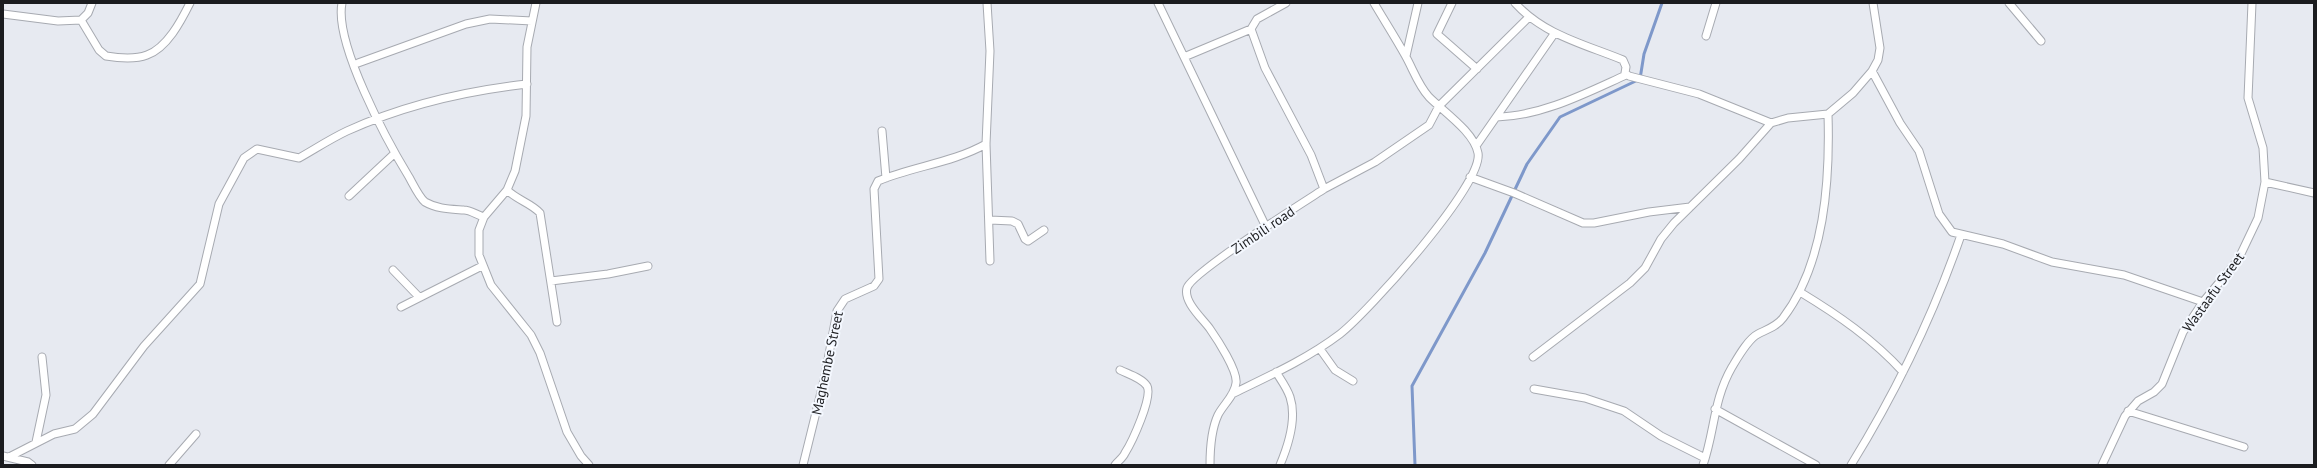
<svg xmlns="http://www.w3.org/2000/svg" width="2317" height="468" font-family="'PT Sans',sans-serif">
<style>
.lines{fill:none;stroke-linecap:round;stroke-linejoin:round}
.stream{stroke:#7e98ca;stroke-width:3}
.minor-casing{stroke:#a7aab1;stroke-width:9}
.minor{stroke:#fff;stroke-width:7}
.labels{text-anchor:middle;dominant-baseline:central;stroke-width:4;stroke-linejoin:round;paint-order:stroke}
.street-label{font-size:14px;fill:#1b1c1f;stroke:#f4f8ff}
</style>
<rect width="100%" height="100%" fill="#e7eaf1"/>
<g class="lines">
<path class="stream" d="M1415 465 1412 386 1485 253 1527 164 1560 117 1640 79 1644 54 1662 3"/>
<g class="minor-casing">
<path id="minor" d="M342 3C334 43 387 141 409 177 413 184 419 197 425 202 437 209 451 209 464 210 470 210 477 215 484 217
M536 3 527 47 526 116 515 171 507 190 484 217 479 230V255L491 285 531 335 540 353 567 432 581 456 589 465
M987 3 990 51 986 144 990 261
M1158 3 1266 227
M1452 3 1437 34 1477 69
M1515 3C1544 35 1584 44 1623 60L1626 67 1625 73 1629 76 1699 94 1771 123
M2009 3 2041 41
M3 14 58 21 81 20 88 13 92 3
M81 20 99 50 106 56C118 58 134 60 147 55 167 48 181 21 190 3
M1706 36 1716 3
M1406 56 1418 3
M1184 57 1251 29
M358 63 466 24 490 19 532 21
M1872 71 1900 123 1919 151 1939 214 1952 232 2003 244 2052 262 2124 275 2203 302
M1497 117C1542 116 1586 93 1626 75
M882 131 886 178
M1476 146 1554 34
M1470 177 1514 193 1583 223H1594L1649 212 1690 207
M2265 182 2314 193
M1324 189 1375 162 1429 125 1439 106 1528 18
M507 190C517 200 531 203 540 213L557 322
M349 196 395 153
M990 220 1012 221 1018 224 1025 239 1028 241 1044 230
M393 270 419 297
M551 281 608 274 648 266
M1800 292C1838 315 1873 339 1903 372
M401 307 482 266
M1320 349 1335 370 1353 381
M1533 357 1630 283 1645 268 1661 239 1674 223 1739 159 1771 123 1788 118 1828 114 1853 93 1872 71 1878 60 1880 48 1873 3
M1276 372C1281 380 1287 388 1290 397 1297 418 1288 446 1280 465
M1534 389 1585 398 1624 411 1661 436 1705 458
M1232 394C1269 376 1307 359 1340 334 1367 313 1484 184 1478 153 1474 132 1444 112 1429 97 1418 85 1413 69 1405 55 1395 37 1384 20 1374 3
M1715 409 1816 465
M2128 411 2244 447
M36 442 46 395 42 357
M3 456 28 462 32 465
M9 457 54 434 75 429 93 414 144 346 200 284 219 204 244 158 257 149 299 158C315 149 330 139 347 131 404 105 465 91 527 84
M169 465 196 434
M803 465 825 376 837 311 845 299 874 286 879 279 874 189 878 181C914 166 952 163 986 144
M1115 465C1118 461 1123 458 1125 453 1132 442 1153 397 1147 386 1142 378 1128 374 1120 370
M1210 465C1210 448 1211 430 1218 415 1223 405 1235 395 1236 383 1238 371 1217 339 1210 329 1203 319 1183 302 1187 288 1191 273 1304 202 1324 189L1311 155 1265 68 1251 29 1257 19 1286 3
M1703 465C1715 431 1713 400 1732 367 1738 357 1748 339 1758 334 1768 329 1777 326 1783 318 1825 263 1830 180 1828 114
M1851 465C1896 392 1933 316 1961 235
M2102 465 2125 416 2138 401 2154 392 2162 384 2183 332 2203 302 2238 260 2258 218 2265 182 2263 148 2248 98 2252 3"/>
</g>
<use href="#minor" class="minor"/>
</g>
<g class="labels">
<g class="street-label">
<text transform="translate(1263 230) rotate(-34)">Zimbili road</text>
<text transform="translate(2213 292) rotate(-54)">Wastaafu Street</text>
<text transform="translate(827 363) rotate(-78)">Maghembe Street</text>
</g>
</g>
<rect width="2317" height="468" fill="none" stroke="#1b1c1f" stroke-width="8"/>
</svg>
